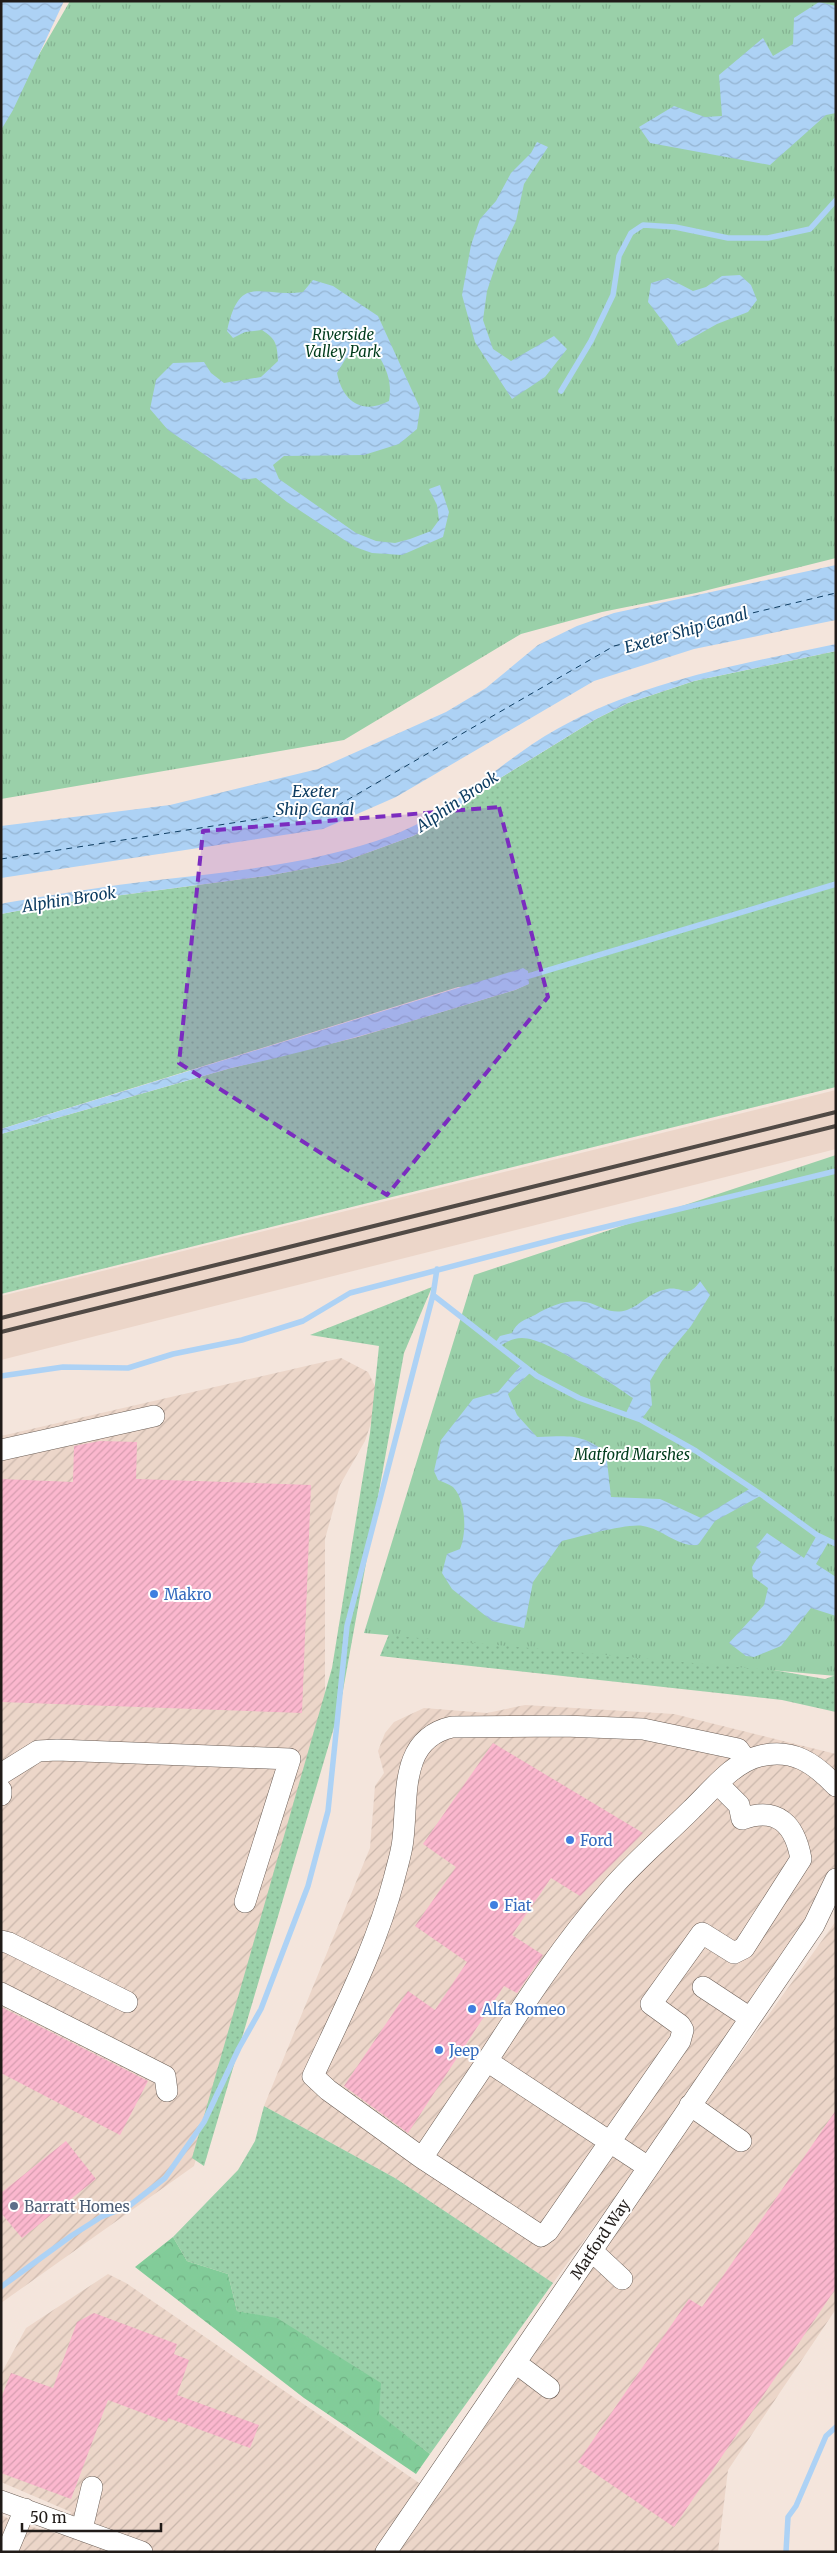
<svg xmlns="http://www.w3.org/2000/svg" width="837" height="2553" font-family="Merriweather,serif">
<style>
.industrial{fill:url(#industrial-furrows)}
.built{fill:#ecd6c9}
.grass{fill:url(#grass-dots)}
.forest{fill:url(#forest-crowns)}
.park{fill:url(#park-tufts)}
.water{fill:url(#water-waves);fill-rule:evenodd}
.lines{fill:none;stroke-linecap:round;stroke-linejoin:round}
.stream{stroke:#add2f5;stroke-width:5.5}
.ferry{stroke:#0e3d62;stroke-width:1;stroke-dasharray:6 5;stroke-linecap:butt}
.building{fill:url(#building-hatch)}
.minor-casing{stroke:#6a5d55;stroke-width:22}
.minor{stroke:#fff;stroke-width:21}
.rail{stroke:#514a45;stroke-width:4}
.marked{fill:#7b2cbf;fill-opacity:0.2;stroke:#7b2cbf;stroke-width:4;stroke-dasharray:10 6;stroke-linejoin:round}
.shop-dot{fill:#3f7fe0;stroke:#fff;stroke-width:2}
.service-dot{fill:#5c6f8a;stroke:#fff;stroke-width:2}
.labels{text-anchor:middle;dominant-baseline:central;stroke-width:4;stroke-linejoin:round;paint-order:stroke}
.park-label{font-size:15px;font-style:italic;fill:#003c1c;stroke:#fff}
.shop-label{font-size:15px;fill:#366cbe;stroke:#fff;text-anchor:start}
.service-label{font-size:15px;fill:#4e5e75;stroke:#fff;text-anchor:start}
.street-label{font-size:15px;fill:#201b18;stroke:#fff}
.water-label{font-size:16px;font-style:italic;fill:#0e3d62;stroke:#fff}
</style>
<defs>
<pattern id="industrial-furrows" width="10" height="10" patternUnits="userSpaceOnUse" patternTransform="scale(1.25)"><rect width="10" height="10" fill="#ecd6c9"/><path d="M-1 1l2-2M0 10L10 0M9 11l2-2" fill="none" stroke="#cab7ac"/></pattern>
<pattern id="grass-dots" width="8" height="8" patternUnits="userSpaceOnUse" patternTransform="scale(1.25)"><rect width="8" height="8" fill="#9ad0a9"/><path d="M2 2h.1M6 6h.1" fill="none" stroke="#84b291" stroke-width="1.8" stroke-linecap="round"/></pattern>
<pattern id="forest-crowns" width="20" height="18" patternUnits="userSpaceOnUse" patternTransform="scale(1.25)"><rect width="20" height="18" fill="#82cc99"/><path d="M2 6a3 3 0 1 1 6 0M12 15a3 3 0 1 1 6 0" fill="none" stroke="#70af83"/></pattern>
<pattern id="park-tufts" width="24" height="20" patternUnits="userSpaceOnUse" patternTransform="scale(1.25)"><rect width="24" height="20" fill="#9ad0a9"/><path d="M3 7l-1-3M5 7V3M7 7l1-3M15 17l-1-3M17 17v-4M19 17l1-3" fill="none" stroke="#84b291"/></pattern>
<pattern id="water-waves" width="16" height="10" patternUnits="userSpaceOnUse" patternTransform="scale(1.25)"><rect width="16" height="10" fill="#add2f5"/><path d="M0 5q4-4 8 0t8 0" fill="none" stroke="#95b4d1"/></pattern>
<pattern id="building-hatch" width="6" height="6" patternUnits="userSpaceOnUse" patternTransform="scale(1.25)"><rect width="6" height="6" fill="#fbb7ce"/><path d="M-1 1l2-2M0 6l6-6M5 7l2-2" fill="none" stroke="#d79db0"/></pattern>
</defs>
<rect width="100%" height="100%" fill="#f4e5dc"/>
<path class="industrial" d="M341 1358 368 1372 380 1396 365 1441 340 1485 325 1539V1713L194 2166 1 2303V1436Z
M525 1705 674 1714 836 1754V1893L553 2283 395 2178 264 2106 370 1848 375 1786 384 1773 378 1751 385 1733 394 1722 424 1708 487 1713Z
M836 1921V2309L728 2470 718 2552H1V2515L18 2523 62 2535 71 2512 1 2482V2374L26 2328 108 2274 126 2283 428 2489Z"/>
<path class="built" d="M836 1090V1149L1 1360V1296Z"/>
<path class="grass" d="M836 651V1087L1 1294V1134L231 1068 358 1037 515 990 528 984 458 987 1 1129V914L54 904 266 876 342 862 413 836 432 826 476 793 596 719 628 703 694 681Z
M432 1287 404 1353 340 1707 204 2166 192 2158 332 1668 370 1433 379 1346 310 1335Z
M389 1634 744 1665 825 1679 836 1675V1712L782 1700 380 1656Z
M264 2106 395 2178 553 2283 430 2454 378 2414 322 2348 277 2319 237 2311 228 2274 187 2261 173 2237 238 2170 255 2141Z"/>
<path class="forest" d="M173 2237 187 2261 228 2274 237 2311 277 2318 381 2383 379 2414 430 2454 416 2474 304 2398 135 2267Z"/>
<path class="park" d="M70 1H836V558L696 593 602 612 521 634 344 740 1 799V120Z
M836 1155V1676L364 1633 474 1275Z"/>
<path class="water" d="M1 1H64L13 110 1 130Z
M819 2 836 6V113L826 115 770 165 650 143 639 127 674 106 705 117 722 116 719 75 763 38 773 56 793 44 794 18Z
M537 142 548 147 524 184 516 221 498 258 487 291 483 320 493 349 511 361 554 336 567 349 545 377 512 399 475 342 462 295 471 245 480 219 496 201 511 173 531 153Z
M740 275 751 285 757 300 748 312 717 324 678 346 668 328 648 302 651 283 668 278 693 291 706 287 722 276Z
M313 280 333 286 378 316 420 408 417 429 399 444 364 455 284 456 273 465 279 479 356 533 376 541 395 543 410 539 431 531 439 520 437 505 429 489 440 485 449 512 443 537 402 555 372 553 355 547 287 502 256 478 242 480 168 430 150 409 156 380 173 363 204 362 211 373 224 383 261 377 278 361C277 344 276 339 262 330L245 332 233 338 227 331C240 272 259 298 303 292ZM361 353 380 358C388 372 392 385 389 401 362 415 343 402 337 373L346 358Z
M836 565V620L694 649 594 681 396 797 323 829 1 878V826L170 805 318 769 446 712 486 688 538 645 577 626 614 613Z
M836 644V651L694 681 628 703 596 719 476 793 432 826 413 836 342 862 266 876 54 904 1 914V904L5 903C56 894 107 886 158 880 238 871 318 863 393 835 452 813 501 760 557 729 643 681 740 664 836 644Z
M523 968 528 971 529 984 515 990C421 1018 327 1048 231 1068L1 1134V1129Z
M700 1281 710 1295 691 1326 662 1361 650 1381 652 1405 641 1420 626 1413 633 1398C609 1382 548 1338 522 1338 513 1338 507 1342 500 1346L495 1343 500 1336 512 1333C517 1322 524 1320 535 1315 552 1305 569 1298 590 1303 602 1307 612 1315 627 1310 643 1304 646 1294 667 1289 683 1286 688 1300 700 1281Z
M522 1364 531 1372 508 1394 517 1415 537 1437C569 1436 580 1433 606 1452L611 1497 660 1499 701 1518 751 1488 762 1495 715 1521 698 1545C677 1547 663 1529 643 1526 628 1523 579 1537 562 1541L533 1582 524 1628 492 1621 452 1589 442 1573 447 1554 460 1549C467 1533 466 1500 453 1487 449 1484 443 1482 438 1480L434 1471 441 1440 473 1399 498 1392Z
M767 1533 804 1558 817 1535 829 1541 816 1564 836 1577V1616L811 1608 781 1646 754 1657 746 1656 729 1643 764 1605 768 1588 753 1577 752 1567 761 1552 756 1547Z"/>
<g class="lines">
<path class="stream" d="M561 391 591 341 613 295 619 256 631 233 643 225 675 227 728 238H768L810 229 836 200
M522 978 836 884
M437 1269 433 1295 537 1376 579 1398 641 1420 696 1451 762 1495 817 1535 836 1544
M1 1376 63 1367 128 1368 173 1354 242 1340 303 1321 350 1293 564 1237 836 1171
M1 2287 71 2236 101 2217 129 2206 165 2178 204 2122 239 2048 261 2009 308 1886 328 1811 347 1626 433 1295
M786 2552 788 2517 796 2506 826 2436 836 2427"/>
<path class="ferry" d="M1 859 335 807 614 646 836 593"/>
</g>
<path class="building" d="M100 1441 137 1442 136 1479 311 1485 302 1713 1 1702V1479L73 1482 74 1446Z
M493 1743 643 1833 580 1896 551 1878 512 1935 543 1955 517 1993 504 1986 408 2133 344 2086 408 1991 435 2010 467 1962 415 1926 456 1867 423 1844Z
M1 2007 148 2081 120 2135 1 2073Z
M836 2110V2288L674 2527 578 2462 689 2299 702 2307Z
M66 2141 96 2179 22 2238 1 2213V2193Z
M94 2313 177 2344 174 2354 189 2360 177 2395 259 2425 250 2448 168 2418 167 2422 108 2400 71 2499 1 2473V2398L11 2373 53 2388 77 2322Z"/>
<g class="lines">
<g class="minor-casing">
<path id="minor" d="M1 1450 154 1416
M1 1774 38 1751 57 1750 290 1759 245 1902
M1 1790V1795
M1 1941 9 1943 127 2002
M703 1987 750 2018
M1 1993 165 2076 167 2091
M487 2061 422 2158 541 2236 548 2231 680 2041 683 2030 680 2025 651 2004 702 1933 734 1953 744 1948 801 1859C795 1825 778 1806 742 1819L739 1805 718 1784
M690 2105 741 2141
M422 2158 328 2090 313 2076C343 2011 376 1948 394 1879 397 1866 402 1852 403 1839 406 1813 404 1784 413 1760 420 1742 434 1731 452 1727L564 1726 643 1729 738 1749 746 1760
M648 2167 487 2061C525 2002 565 1941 611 1889 636 1860 665 1836 692 1809 711 1791 733 1762 760 1756 793 1748 814 1763 836 1786
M592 2251 622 2279
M516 2363 549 2388
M1 2501 142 2552
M82 2529 92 2487
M7 2552 25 2509
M386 2552 814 1925 836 1879"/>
</g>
<use href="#minor" class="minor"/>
<path class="rail" d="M1 1318 836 1112
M1 1332 836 1126"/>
</g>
<path class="marked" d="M499 807 548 997 387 1195 179 1063 203 831Z"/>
<g class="shop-dot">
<circle cx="154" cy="1594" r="5"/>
<circle cx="570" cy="1840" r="5"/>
<circle cx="494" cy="1905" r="5"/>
<circle cx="472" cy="2009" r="5"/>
<circle cx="439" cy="2050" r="5"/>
</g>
<circle class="service-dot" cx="14" cy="2206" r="5"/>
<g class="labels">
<g class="park-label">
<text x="343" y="334">Riverside<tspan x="343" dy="17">Valley Park</tspan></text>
<text x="632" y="1454">Matford Marshes</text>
</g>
<g class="shop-label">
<text x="164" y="1594">Makro</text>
<text x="580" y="1840">Ford</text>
<text x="504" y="1905">Fiat</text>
<text x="482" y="2009">Alfa Romeo</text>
<text x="449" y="2050">Jeep</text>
</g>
<g class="service-label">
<text x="24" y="2206">Barratt Homes</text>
</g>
<g class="street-label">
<text transform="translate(600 2239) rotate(-56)">Matford Way</text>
</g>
<g class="water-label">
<text transform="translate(686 630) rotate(-16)">Exeter Ship Canal</text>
<text x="315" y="791">Exeter<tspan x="315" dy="18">Ship Canal</tspan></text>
<text transform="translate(457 801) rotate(-34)">Alphin Brook</text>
<text transform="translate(69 899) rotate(-9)">Alphin Brook</text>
</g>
</g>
<rect width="837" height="2553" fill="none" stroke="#201b18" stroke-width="5"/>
<path d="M22 2523v8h139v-8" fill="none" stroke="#201b18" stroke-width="2.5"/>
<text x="30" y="2523" font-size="15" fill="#201b18" stroke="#ffffff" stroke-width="4" paint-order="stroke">50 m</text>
</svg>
